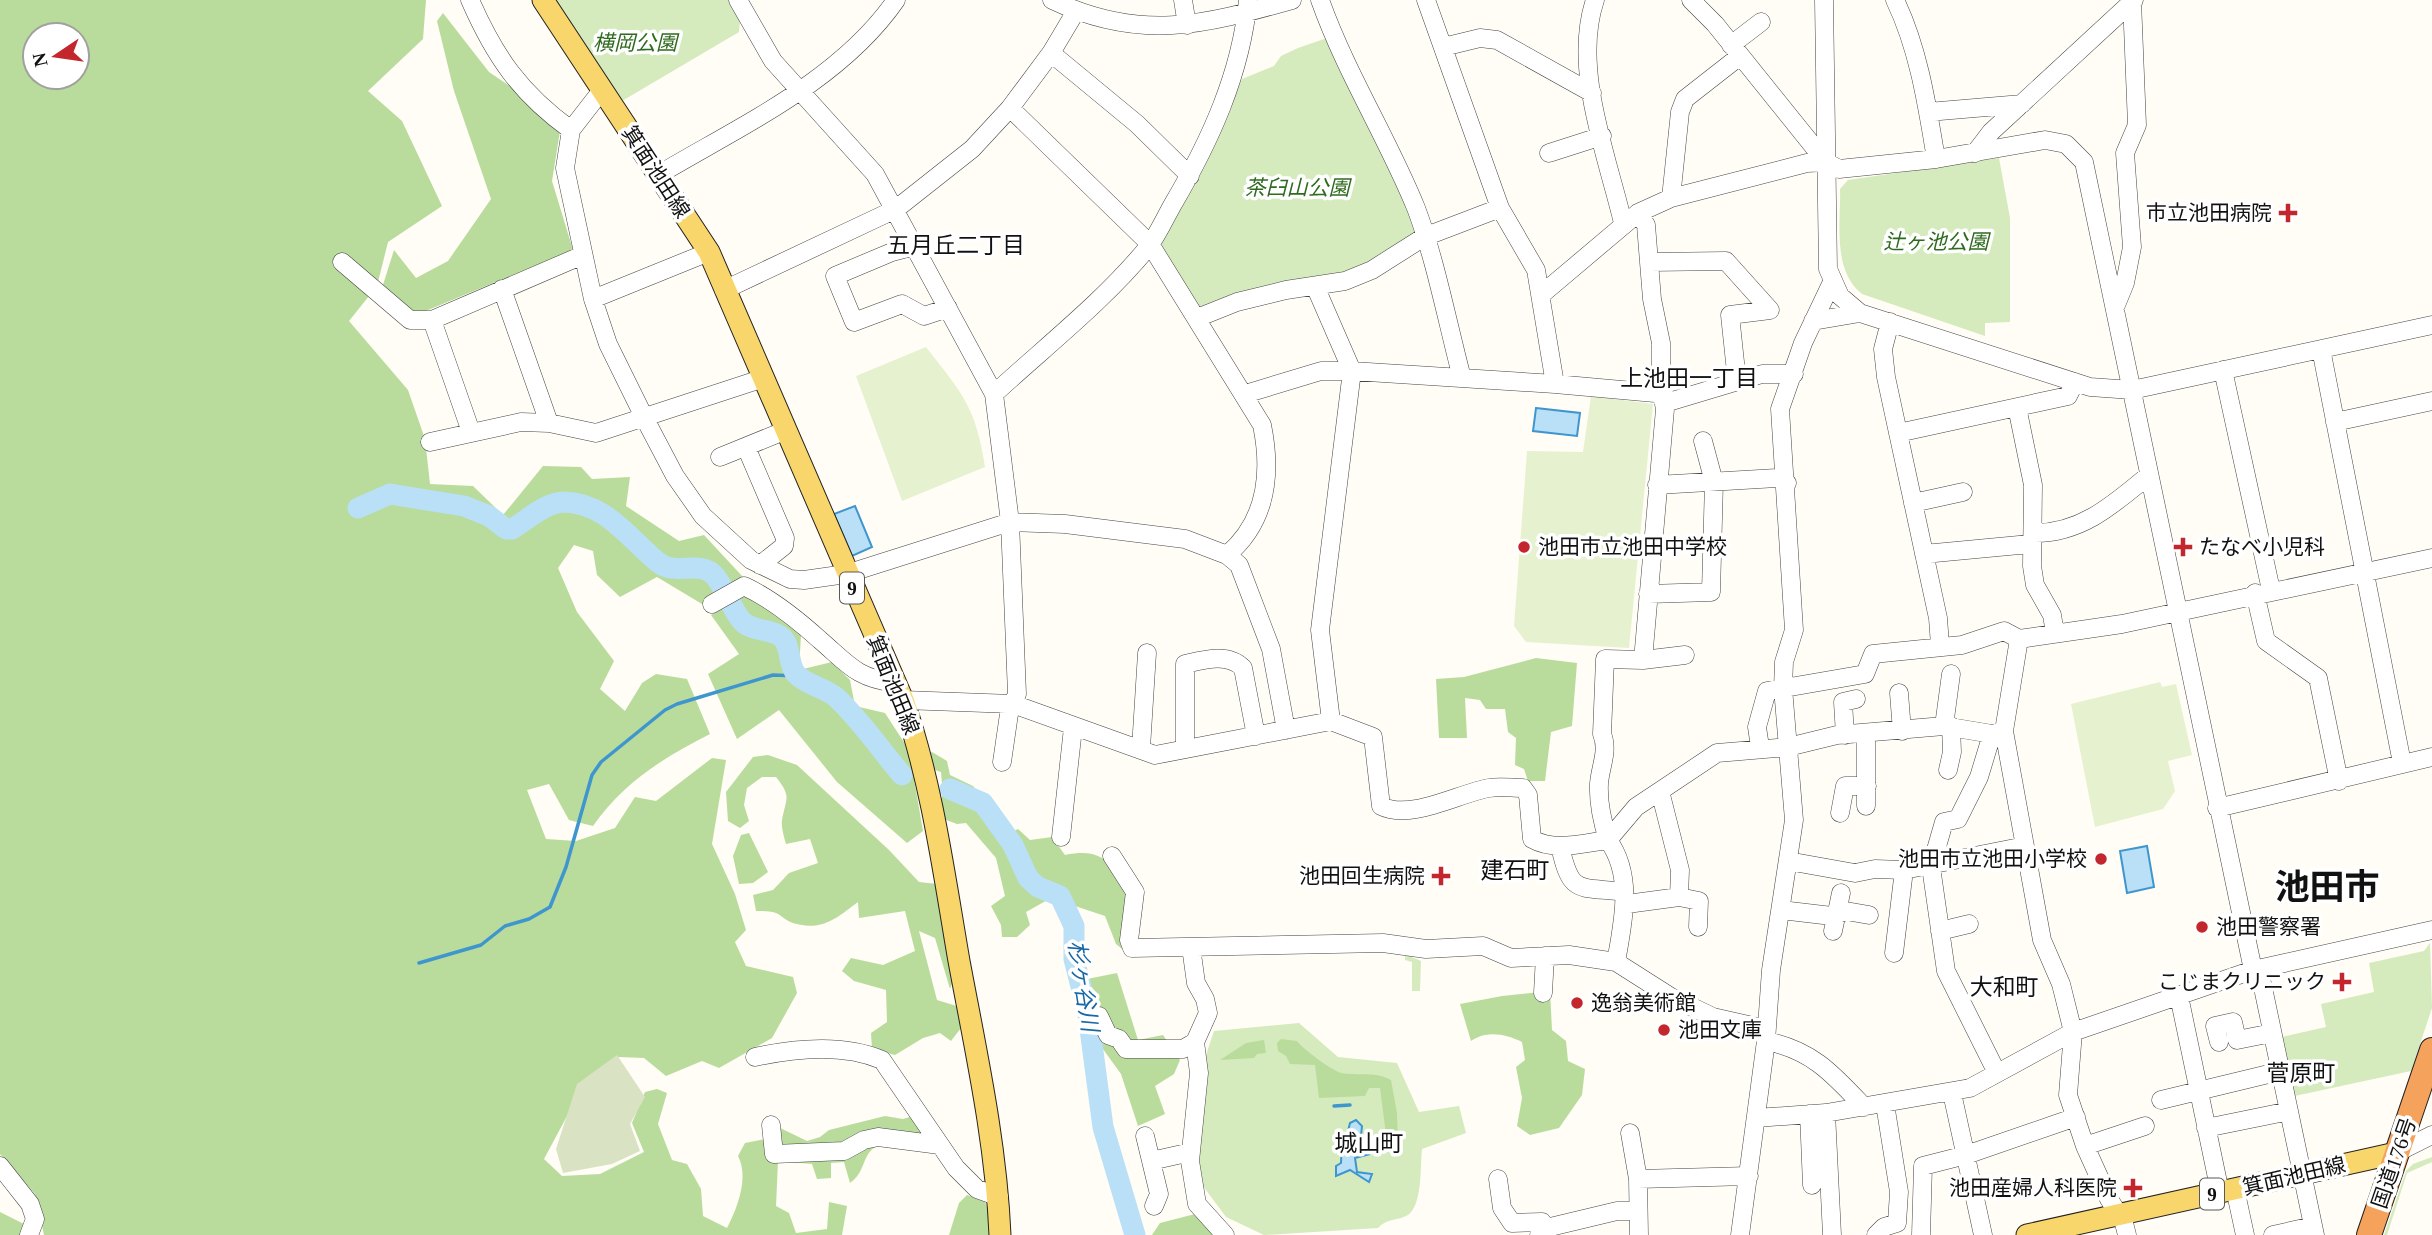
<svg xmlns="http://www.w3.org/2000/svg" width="2432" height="1235" font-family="'Times New Roman','Noto Sans JP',serif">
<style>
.green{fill:#d5ebbd}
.forest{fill:#b9dc9c;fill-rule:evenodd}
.cemetery{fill:#d9e3c4}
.pitch{fill:#e6f2cf}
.water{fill:#b9e0f7;stroke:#3f96cf;stroke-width:2}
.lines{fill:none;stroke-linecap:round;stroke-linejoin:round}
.stream{stroke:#3f96cf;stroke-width:3.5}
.river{stroke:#b9e0f7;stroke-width:21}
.minor-casing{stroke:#444;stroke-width:19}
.major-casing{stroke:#222;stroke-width:23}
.highway-casing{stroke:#222;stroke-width:26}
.minor{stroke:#fff;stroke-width:18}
.major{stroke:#f9d66b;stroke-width:21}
.highway{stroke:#f5a25d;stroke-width:24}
.poi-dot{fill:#c4262e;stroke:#fff;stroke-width:2.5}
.labels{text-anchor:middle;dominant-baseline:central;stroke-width:7;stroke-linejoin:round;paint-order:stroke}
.shield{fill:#fff;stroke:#585858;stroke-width:2}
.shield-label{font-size:19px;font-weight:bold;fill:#111}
.park-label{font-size:21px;font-style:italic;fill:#2f6b1f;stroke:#fff}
.street-label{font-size:21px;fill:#111;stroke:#fff}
.poi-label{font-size:21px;fill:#111;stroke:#fff;text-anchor:end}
.neighbourhood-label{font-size:23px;fill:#111;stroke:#fff}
.water-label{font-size:23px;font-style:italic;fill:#1768a6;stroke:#fff}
.town-label{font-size:35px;font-weight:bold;fill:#111;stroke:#fff}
</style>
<rect width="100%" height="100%" fill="#fffdf5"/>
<path class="green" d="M555 0H731L740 19 739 32 622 101Z
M1327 38 1389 161 1416 232 1412 237 1344 277 1197 309 1158 247 1224 121 1242 79 1274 66 1281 56 1298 48Z
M1999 158 2010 218V322L1985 323V336L1862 294C1832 270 1841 224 1840 189L1848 180Z
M2430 943 2432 1008 2411 1071 2290 1097 2277 1038 2326 1027 2321 1004 2374 992 2369 963 2424 951Z
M1405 954 1421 961 1420 991H1412V962L1405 960Z
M1299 1023 1338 1057 1397 1063 1419 1112 1459 1106 1466 1133 1422 1149C1420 1166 1423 1204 1408 1215 1398 1221 1387 1218 1378 1228L1264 1235 1226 1217 1197 1178 1203 1064 1214 1031Z
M2432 1157V1162L2407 1173 2387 1235H2384L2406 1171 2413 1164Z"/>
<path class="forest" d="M0 0H426L423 39 368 91 402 121 442 206 388 242 377 286 349 321 408 390 425 439 430 484 473 486 503 515 543 466 581 467 592 479 630 477 626 506 679 541 704 535 743 577 702 604 657 577 620 597 597 575 593 551 574 545 558 568 577 612 614 661 600 689 625 711 642 683 656 674 687 679 710 734C663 758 624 782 593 826L569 820 549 784 527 790 546 839 576 841 615 828 635 797 656 801 712 758 726 760 712 844 735 894 746 930 735 942 746 966 793 977 797 993 772 1038 719 1068 702 1061 666 1076 644 1058 619 1057 582 1088 544 1159 562 1176 600 1174 644 1152 632 1123 645 1092 657 1089 667 1093 658 1124 672 1160 687 1164 701 1189 703 1216 727 1228C738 1207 749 1177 738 1156L745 1143 765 1139 774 1125 807 1141 820 1137 829 1130 885 1116 903 1119 913 1116 929 1135C910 1138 877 1137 867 1156 861 1168 861 1175 850 1183L844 1162 831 1163V1178L817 1179 812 1164 778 1161 776 1206 789 1213 796 1233 827 1229 829 1202 847 1206 842 1235H44L35 1194 0 1154ZM35 35H77V77H35Z
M443 13 489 72 511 87 560 131 552 181 573 250 416 315 382 288 394 250 416 278 448 261 491 199 454 91 437 21Z
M744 591 801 635 799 670 832 662 850 680 855 706 885 713 909 750 923 831 907 843 837 782 779 710 737 739 708 674 739 654 711 615Z
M1536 658 1577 663 1572 726 1551 732 1545 781H1528L1524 769 1515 765 1516 738 1508 732 1505 709H1486L1480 700 1465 698 1467 738H1439L1436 679 1464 677Z
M932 752 947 761 950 775 973 786 1010 833 1018 829 1030 840 1052 837 1065 855C1106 847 1109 864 1130 895L1122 949 1116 944 1105 916 1051 898 1026 912 1030 925 1017 937H1002L1001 925 991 906 1005 896 996 858 966 823 957 824 941 818 938 805 943 795 941 772 929 768 926 755Z
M768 755 797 765 889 850 919 882 937 884 954 978 950 989 935 938 919 931 937 1000 960 1007 964 1024 951 1041 940 1033 923 1038 895 1055 872 1049 871 1033 887 1022 886 990 854 981 842 971 851 958 883 965 915 951 905 911 859 918 858 902C839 916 824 931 797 924 777 919 786 910 756 911L753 895 773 890 789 873 818 863 810 839 786 844C784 837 781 827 782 820 786 798 792 797 776 777H762L747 788 744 805 749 821 740 828 728 821 726 792 753 757Z
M749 833 768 872 753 883 739 884 733 856 741 835Z
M1117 973 1138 1040 1163 1035 1180 1060 1174 1074 1155 1086 1165 1114 1138 1126 1121 1074 1100 1045 1087 979Z
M1550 991 1552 1030 1566 1041 1568 1061 1585 1069 1582 1095 1559 1128 1530 1135 1517 1126 1522 1098 1516 1067 1525 1060 1522 1042C1506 1034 1487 1030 1471 1041L1460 1004 1502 996Z
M1281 1039 1297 1041C1303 1049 1331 1070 1341 1073 1358 1076 1375 1071 1391 1080L1397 1113 1398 1143 1387 1142 1380 1088H1369L1365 1096 1319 1098 1315 1065 1290 1064 1286 1056 1278 1051 1277 1043Z
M1264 1040 1266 1053 1257 1054 1254 1058 1220 1060 1246 1043Z
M967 1195 985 1202 993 1222V1235H949L959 1203Z
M0 1212 26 1225 22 1235H0Z
M1195 1214 1213 1235H1152L1160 1223Z"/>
<path class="cemetery" d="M617 1055 645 1097 630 1124 640 1151 612 1164 563 1173 556 1149 577 1084Z"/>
<path class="pitch" d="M926 347C962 393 976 407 985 467L902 501 856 376Z
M1591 396 1653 404 1629 648 1526 642 1514 626 1527 451 1583 452Z
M2160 682 2162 687 2176 684 2192 755 2168 761 2175 791 2163 809 2095 827 2071 704Z"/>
<path class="water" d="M1536 408 1580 413 1577 436 1533 431Z
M855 506 872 547 852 556 834 514Z
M2147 846 2154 887 2127 893 2120 851Z
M1356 1120 1362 1126 1359 1155 1370 1154 1355 1158 1357 1172 1372 1174 1369 1182 1350 1170 1336 1176V1166L1341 1163 1342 1140 1346 1139 1350 1123Z"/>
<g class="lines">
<path class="stream" d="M419 963 481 945 505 926 529 919 550 907 566 867 592 775 601 762 665 710 677 704 773 675 798 676
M1334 1106 1350 1105"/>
<path class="river" d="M358 508 390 494 464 506 489 516 506 529H512C527 520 545 503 563 502 606 502 630 540 659 563 676 576 700 560 714 575 725 587 730 606 741 620 751 632 768 628 780 636 792 644 787 663 796 674 806 685 826 688 837 698 861 721 881 750 902 775
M950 789 983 803 1013 845 1028 878 1038 887 1060 896 1074 926V959L1088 1014 1103 1127 1135 1235"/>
<g class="minor-casing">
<path id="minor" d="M470 0C495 57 520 93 571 130
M738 0 773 61 875 174 994 394 1010 522 1017 694 1009 714 1002 762
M1052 0C1140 42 1203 25 1292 0
M1183 0 1187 25
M1320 0C1346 73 1387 137 1416 208 1435 258 1448 325 1462 378
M1426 0 1500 208 1536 270 1555 384
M1595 0C1572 68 1607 155 1623 223
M1691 0 1715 24 1826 162 1839 169 1936 159 2045 140 2066 144 2084 162 2253 970 2262 983 2315 1235
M1824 0 1828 269 1840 296 1860 313 2090 387 2132 390 2432 325
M1895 0C1919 50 1927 105 1936 159
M1731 45 1761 22
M1443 47 1480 38 1497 40 1592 93
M1051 53 1137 124 1190 176
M602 90 571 130 565 168 593 299 608 344 645 419 675 476 703 516 751 560 790 579 804 580 846 574 1010 522 1065 524 1185 539 1227 555 1239 565 1271 649 1286 730
M1010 108 1150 244 1262 425C1272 474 1267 521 1227 555
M1928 112 2022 104
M1549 153 1602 136
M1975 153 1991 132 2134 0
M658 175C740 126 840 81 896 0
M1671 198 1680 112 1685 99 1740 56
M1638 213 1646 225 1652 299 1661 343V388L1665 409 1643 660
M915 246 892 252 835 276 854 322 902 304 924 316 948 308
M342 262 410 320H432
M1650 262 1726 261 1770 310 1730 315 1737 381
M1315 286 1352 371 1320 630 1331 721
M502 289 549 423
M724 290 896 209 972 149 1010 108 1051 53 1076 11
M1542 294 1638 213 1671 198 1807 163 1826 162
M593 299 709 252
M2116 305 2125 283 2132 247 2125 153 2137 125 2132 1
M1197 318 1237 302 1286 290 1345 281 1372 270 1424 237 1500 208
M1813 321 1860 313
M1890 322 1883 349 1886 377 1938 618 1940 645
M2321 349 2402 763
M2223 370 2271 590
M994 394C1046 346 1104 301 1149 246 1158 234 1165 218 1173 204 1210 141 1241 74 1248 0
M1245 394 1321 371H1352L1555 384 1655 393 1672 401 1762 374H1794
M2017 407 2033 485 2032 566 2035 585 2052 615 2055 633
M2335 422 2432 401
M471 432 432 320 583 255
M1898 433 2068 396 2075 382
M430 442 521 422 549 423 596 433 761 379
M746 447 785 538 784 546 760 565
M720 457 784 431
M1657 485 1777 478 1787 483
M1913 503 1963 492
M2033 533C2081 534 2114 504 2149 475
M1924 554 2030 544
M2255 593 2266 641 2318 678 2339 781
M1648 594 1711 592 1714 482 1703 441
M712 604 744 586C770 598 799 621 820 640 848 664 856 678 895 683
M2019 639 2004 731 2042 940 2061 984 2073 1032 2068 1095 2085 1146 2109 1199 2124 1223 2127 1235
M1899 693 1902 731
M903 700 1013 704 1155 755 1331 721 1373 737 1381 806C1411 821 1459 793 1489 788 1500 786 1512 788 1523 788L1528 795 1532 839C1555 852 1583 843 1608 840 1634 876 1623 922 1616 962
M1944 726 1951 674
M1992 734 1979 777 1958 819 1944 822 1931 867 1946 971 1997 1073
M1845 735 1843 702 1856 699
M1760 747 1757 727 1767 691 1865 674 1873 654 1962 645 2004 631 2019 639 2122 624 2432 558
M1141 748 1147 653
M1185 749V664C1203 660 1228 652 1243 668L1256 736
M1948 770 1952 752 1951 726
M1660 791 1680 870 1679 897
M1866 806V734
M2217 808 2432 757
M1840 813 1845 786H1867
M1061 837 1073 728
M1608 840 1636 807 1717 753 1788 747 1837 735 1944 726 1992 734 2004 731
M1608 840C1602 821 1598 804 1599 784 1600 767 1609 751 1602 734L1605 659 1643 660 1685 655
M1560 846C1571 896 1578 886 1624 892
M1112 856 1135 892 1129 940 1132 948 1383 943 1426 949 1483 946 1511 958 1569 955 1616 962 1671 997 1713 1017 1766 1029
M1788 861 1855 873 1875 869 1904 870 2025 846
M1627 904 1679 897 1699 901 1698 927
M1781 910 1832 916 1846 911 1869 915
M1833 931 1841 893
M1940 931 1969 924
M1191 947 1196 983 1205 999 1208 1013 1195 1042 1199 1073 1190 1161 1197 1204 1225 1235
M1894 953 1904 870
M1543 993 1545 956
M2179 996 2220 1192
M1099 1016 1108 1035 1119 1039 1126 1049H1183L1195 1042
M1766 1041C1812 1050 1833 1074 1864 1107
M2219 1042 2215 1026 2233 1022 2237 1040 2272 1033
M755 1057C796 1048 843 1043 882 1060L956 1168 977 1189 999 1197
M1952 1093 1983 1235
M2161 1100 2281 1071
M1826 1113 1832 1235
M1809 1114 1812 1185
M1756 1118 1826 1113 1970 1088 2073 1032 2253 970 2432 930
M771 1125 774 1154 844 1151 864 1140 878 1137 940 1145
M2206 1128 2289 1111
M1630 1133 1638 1179 1639 1235
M1145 1136 1159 1194 1154 1206
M2085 1146 2145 1126
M2396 1153 2432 1135
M1151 1161 1191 1152
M0 1166 30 1204 35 1219 29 1235
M1498 1179 1502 1208 1512 1223 1542 1222 1546 1228
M1638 1179 1749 1176
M2237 1198 2245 1235
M1539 1235 1546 1228 1617 1211H1638
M1740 1235 1766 1041 1771 970 1794 820 1783 688 1784 662 1794 630 1780 409 1803 343 1832 282
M1876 1235 1884 1227 1897 1223 1899 1192 1885 1104
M1921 1235 1923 1166 1966 1155 2076 1117
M2273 1235 2313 1226"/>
</g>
<g class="major-casing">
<path id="major" d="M543 0 709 252 903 700C932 783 944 874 959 961 976 1052 996 1142 1000 1235
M2027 1235 2396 1153"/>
</g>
<g class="highway-casing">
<path id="highway" d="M2369 1235 2432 1050"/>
</g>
<use href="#minor" class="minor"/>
<use href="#major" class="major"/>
<use href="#highway" class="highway"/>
</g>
<g class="poi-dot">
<path d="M2284.5 202.5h7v7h7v7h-7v7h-7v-7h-7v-7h7z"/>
<circle cx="1524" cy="547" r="7"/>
<path d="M2179.5 536.5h7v7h7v7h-7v7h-7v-7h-7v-7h7z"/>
<circle cx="2101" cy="859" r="7"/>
<path d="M1437.5 865.5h7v7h7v7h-7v7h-7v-7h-7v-7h7z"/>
<circle cx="2202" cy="927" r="7"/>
<path d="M2338.5 971.5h7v7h7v7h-7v7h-7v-7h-7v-7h7z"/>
<circle cx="1577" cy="1003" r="7"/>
<circle cx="1664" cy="1030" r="7"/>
<path d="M2129.5 1177.5h7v7h7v7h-7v7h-7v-7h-7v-7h7z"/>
</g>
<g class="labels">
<g class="shield">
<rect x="840" y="572.5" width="24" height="31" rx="5"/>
<rect x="2200" y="1178.5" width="24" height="31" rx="5"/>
</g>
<g class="shield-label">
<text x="852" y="588">9</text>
<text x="2212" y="1194">9</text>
</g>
<g class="park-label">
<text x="635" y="43">横岡公園</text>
<text x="1297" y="188">茶臼山公園</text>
<text x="1936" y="242">辻ヶ池公園</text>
</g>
<g class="street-label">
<text transform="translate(656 172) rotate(57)">箕面池田線</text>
<text transform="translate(893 685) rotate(68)">箕面池田線</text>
<text transform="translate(2394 1163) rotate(-71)">国道176号</text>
<text transform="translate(2294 1176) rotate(-13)">箕面池田線</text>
</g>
<g class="poi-label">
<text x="2272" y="213">市立池田病院</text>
<text x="1538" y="547" text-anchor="start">池田市立池田中学校</text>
<text x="2199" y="547" text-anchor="start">たなべ小児科</text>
<text x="2087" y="859">池田市立池田小学校</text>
<text x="1425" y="876">池田回生病院</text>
<text x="2216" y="927" text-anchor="start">池田警察署</text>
<text x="2326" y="982">こじまクリニック</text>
<text x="1591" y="1003" text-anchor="start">逸翁美術館</text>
<text x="1678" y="1030" text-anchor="start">池田文庫</text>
<text x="2117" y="1188">池田産婦人科医院</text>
</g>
<g class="neighbourhood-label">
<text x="956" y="245">五月丘二丁目</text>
<text x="1689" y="378">上池田一丁目</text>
<text x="1515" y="870">建石町</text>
<text x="2004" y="987">大和町</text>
<text x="2301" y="1073">菅原町</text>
<text x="1369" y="1143">城山町</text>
</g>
<g class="water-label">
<text transform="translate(1083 986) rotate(81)">杉ヶ谷川</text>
</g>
<g class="town-label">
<text x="2327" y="887">池田市</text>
</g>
</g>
<g transform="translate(56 56) rotate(257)"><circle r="33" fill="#ffffff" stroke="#a0a0a0" stroke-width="2"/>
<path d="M0-5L12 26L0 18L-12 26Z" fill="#c4262e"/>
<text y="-10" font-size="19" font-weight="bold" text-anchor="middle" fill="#111111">N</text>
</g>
</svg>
